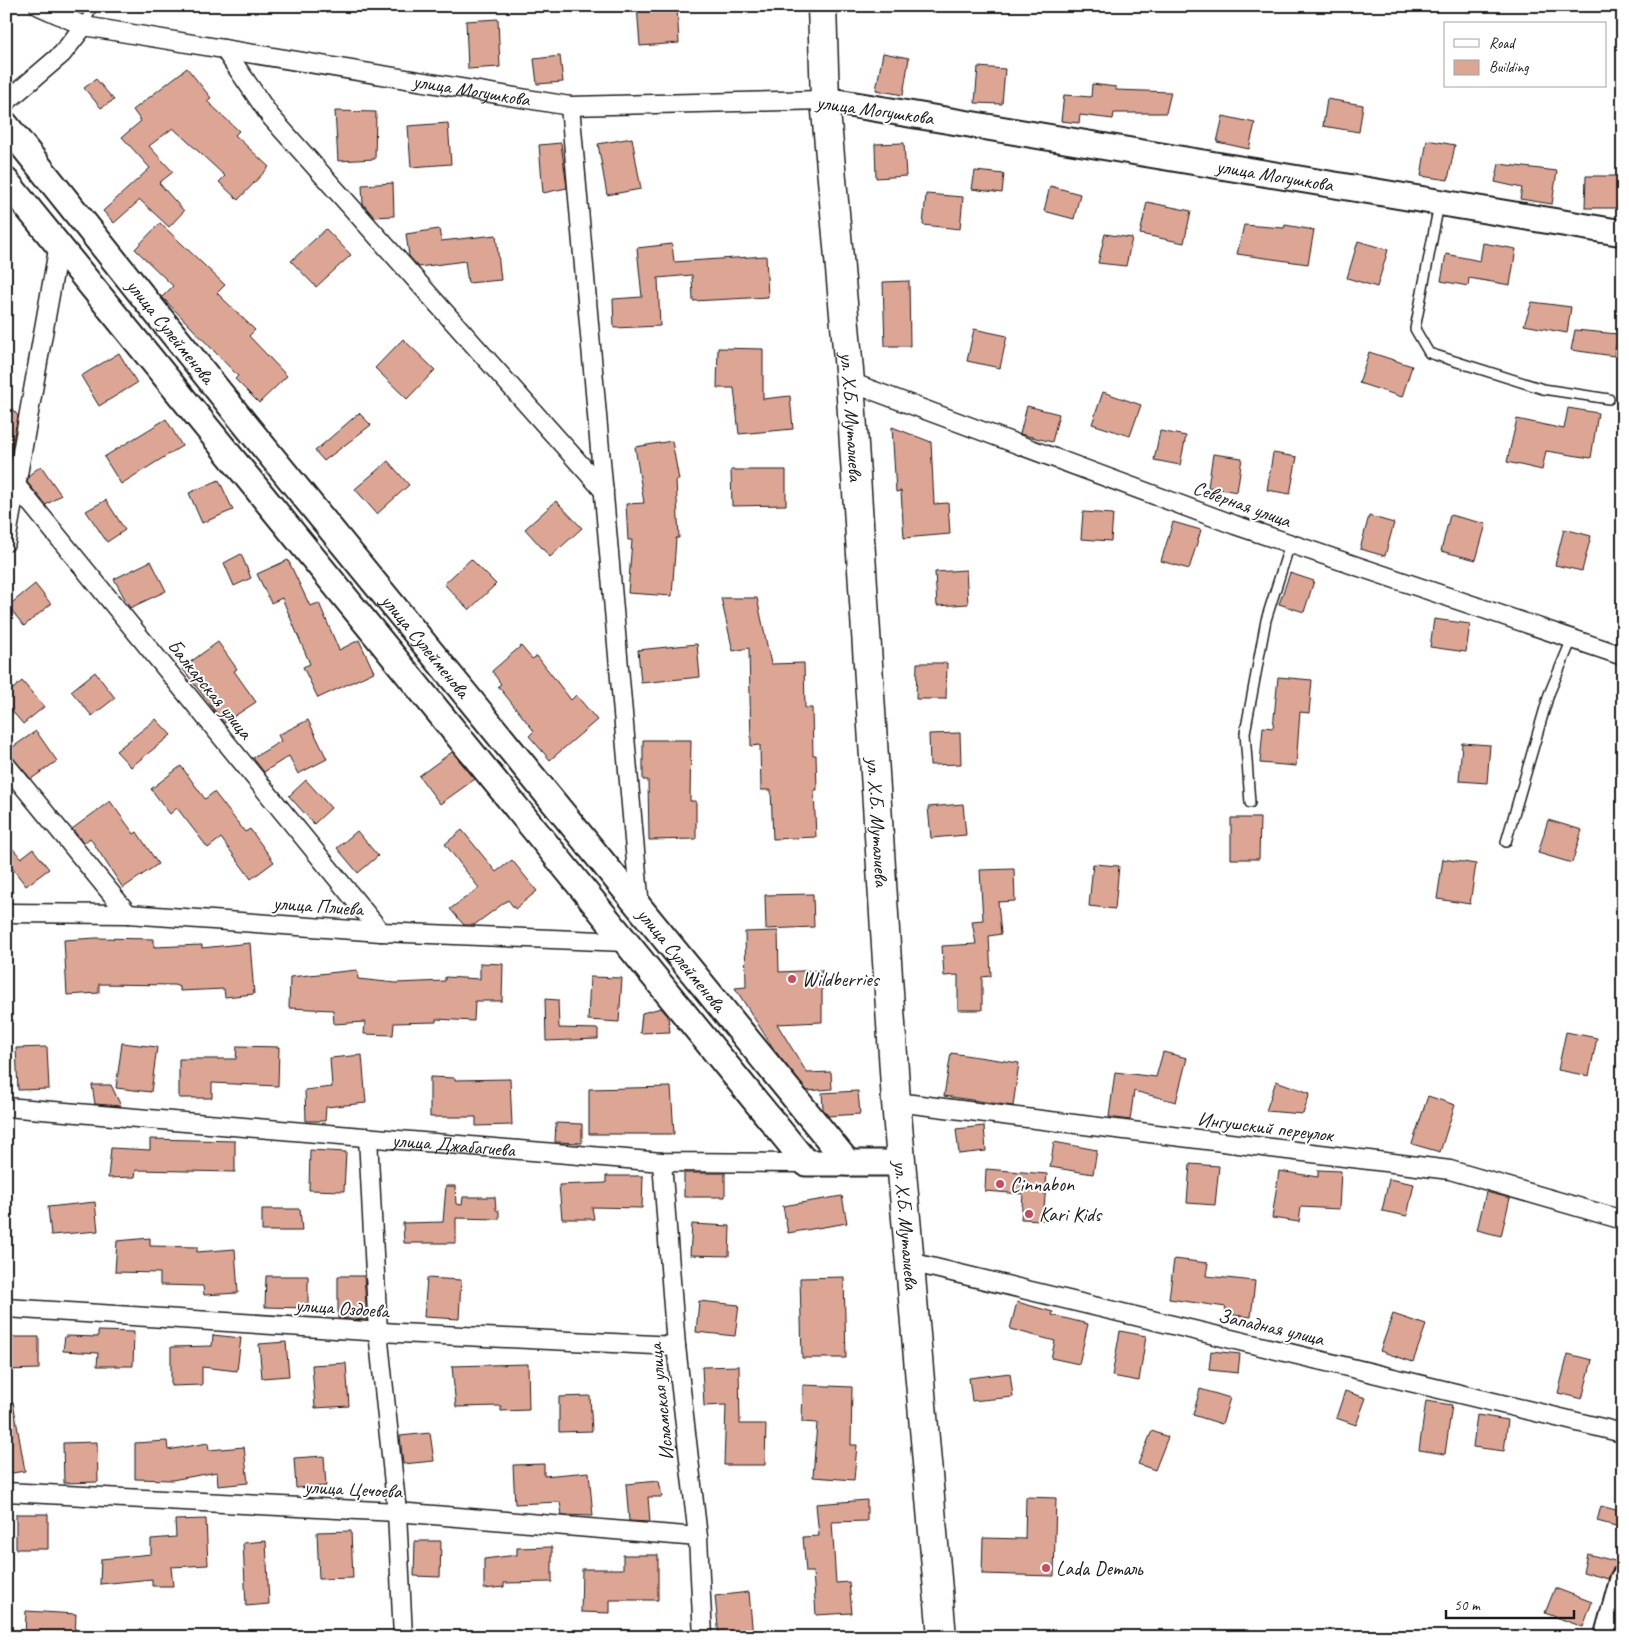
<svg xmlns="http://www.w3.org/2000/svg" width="1629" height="1643" font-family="Caveat,sans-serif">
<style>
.building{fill:#dda694;stroke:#1c1c1c}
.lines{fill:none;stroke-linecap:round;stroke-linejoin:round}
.lane-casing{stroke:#1c1c1c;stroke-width:12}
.street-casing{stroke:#1c1c1c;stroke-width:21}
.secondary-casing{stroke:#1c1c1c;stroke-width:29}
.primary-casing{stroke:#1c1c1c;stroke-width:31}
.lane{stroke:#fff;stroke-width:9}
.street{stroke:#fff;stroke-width:18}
.secondary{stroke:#fff;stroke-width:25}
.primary{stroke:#fff;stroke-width:28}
.poi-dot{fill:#d1495b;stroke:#fff;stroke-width:2}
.labels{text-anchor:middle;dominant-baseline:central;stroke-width:4;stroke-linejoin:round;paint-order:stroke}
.street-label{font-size:20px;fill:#1c1c1c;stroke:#fff}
.poi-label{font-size:20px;fill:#1c1c1c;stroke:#fff;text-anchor:start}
</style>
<rect width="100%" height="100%" fill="#fff"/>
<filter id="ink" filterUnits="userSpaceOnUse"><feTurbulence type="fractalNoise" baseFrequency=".02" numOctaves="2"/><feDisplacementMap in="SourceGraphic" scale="10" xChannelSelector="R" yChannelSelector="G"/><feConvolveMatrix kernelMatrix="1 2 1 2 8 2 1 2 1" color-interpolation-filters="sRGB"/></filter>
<g filter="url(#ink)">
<path class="building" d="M637 6H677L679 43 640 46Z
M498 19 500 67 468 69 466 21Z
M883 53 909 58 903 95 876 90Z
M560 56 563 82 537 84 534 59Z
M978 67 1005 69 1002 104 975 103Z
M187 68 211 98 207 101 239 131 235 135 269 167 238 200 219 182 225 176 173 128 149 146 173 172 159 183 184 211 169 227 140 200 114 223 103 211 150 168 122 137 141 121 133 110Z
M96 79 114 100 101 108 84 88Z
M1092 84 1116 87V90L1171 92 1166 113H1114L1113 119 1080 115 1079 123 1061 121 1064 95 1091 97Z
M1327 99 1363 105 1359 132 1323 126Z
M335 111 376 112 375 159 338 161Z
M1223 116 1255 123 1249 149 1217 142Z
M448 123 451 164 411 167 408 126Z
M632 138 641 189 607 195 598 144Z
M1427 140 1455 145 1448 180 1421 176Z
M561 143 567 188 543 193 539 145Z
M904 143 906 176 876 178 875 144Z
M1499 164 1557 171 1552 204 1520 199 1522 188 1495 182Z
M975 171 1004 174 1002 193 972 189Z
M1586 176H1617V208H1585Z
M393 183 394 216 374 217 363 204 362 185Z
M1050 186 1080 194 1074 219 1044 211Z
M926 194 963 197 960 229 923 225Z
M1147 202 1191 211 1184 243 1140 234Z
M160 223 225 285 217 293 255 330 249 336 287 376 259 403 235 379 238 376 165 300 162 297 173 286 135 249Z
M1244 225 1284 228 1285 225 1314 230 1308 264 1237 254Z
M326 229 351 255 316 287 291 261Z
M439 229 441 241 496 235 501 280 468 283 465 261 419 267 409 256 406 234Z
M1105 234 1132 238 1126 266 1098 263Z
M1358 241 1388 250 1377 287 1347 278Z
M1483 243 1516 249 1510 285 1469 278 1468 286 1441 281 1446 254 1480 261Z
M672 244 674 262 766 256 768 297 693 301 692 275 658 278 660 326 614 328 613 299 642 297 637 248Z
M909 281 910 346H885L883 282Z
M1532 302 1571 307 1567 333 1524 325Z
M974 329 1007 336 1000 368 967 361Z
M1575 330 1618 334 1614 356 1571 350Z
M403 339 435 370 407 399 375 368Z
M718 348 763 349V399L790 396 793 429 739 434 734 388H717Z
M1369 352 1412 366 1402 397 1359 383Z
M119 353 137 383 99 406 81 376Z
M1103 392 1141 405 1130 436 1092 424Z
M6 401 18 416 10 455H6Z
M1027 406 1059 414 1052 442 1020 434Z
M1568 408 1598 413 1591 458 1546 451 1542 470 1507 462 1517 419 1564 429Z
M359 413 371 425 324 461 315 451Z
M166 419 182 446 121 484 104 457Z
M892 427 931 442 934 504 948 503 950 534 904 538 901 491 896 492Z
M1160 431 1186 436 1180 465 1154 460Z
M672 441 679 480H676L679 538H676L672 596 628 593 632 540H628L626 504 644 503 635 447Z
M1273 453 1297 457 1290 494 1267 490Z
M1213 454 1242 458 1237 492 1208 487Z
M388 461 409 485 377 514 355 489Z
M41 466 61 495 46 505 27 482 29 475Z
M731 470H786V505L732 506Z
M219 480 233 510 202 523 189 493Z
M106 500 125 530 107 542 86 511Z
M556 501 582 528 550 557 525 529Z
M1083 512 1113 514 1111 541 1081 539Z
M1450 515 1486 524 1476 560 1441 551Z
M1369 516 1394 523 1385 556 1360 549Z
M1173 522 1201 530 1189 569 1161 561Z
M1564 529 1591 536 1582 571 1555 565Z
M241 554 251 578 234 586 224 563Z
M471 559 496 584 469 610 444 584Z
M288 560 310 606 319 603 339 650 359 640 374 672 318 698 303 667 310 664 282 598 271 603 257 574Z
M151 561 166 591 130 608 114 579Z
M966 570 968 604 937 606 935 572Z
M1290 573 1314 581 1304 612 1279 604Z
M35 584 51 604 24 626 8 606Z
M721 598H757L771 664 804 663 805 708H812L813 755H816L817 790H814L816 837 773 839 771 790H761L760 745 751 746 749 648 733 651Z
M1434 619 1470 624 1466 652 1430 647Z
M218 642 237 669 234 671 256 702 224 723 182 668Z
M697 644 700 677 641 683 638 650Z
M521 646 532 659 537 656 571 700 576 695 597 720 550 760 529 736 534 731 498 686 501 684 492 671Z
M917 663H947L946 699H916Z
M95 672 115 698 92 716 71 691Z
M1278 677 1312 680 1309 713 1300 712 1296 766 1260 763 1263 727 1273 728Z
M22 681 44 707 23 724 6 704V695Z
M156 719 171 735 131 767 116 751Z
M308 720 327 759 298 774 289 756 264 772 253 758 281 741 278 735Z
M36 731 57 761 31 779 7 751Z
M960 733 961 764 930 765 929 734Z
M643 740H691L690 801H696V839L649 840 648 780H643Z
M1462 743 1490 745 1487 783 1459 781Z
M452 752 475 779 440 804 419 776Z
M181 766 205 799 214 792 245 832 250 829 274 862 251 879 221 838 208 848 177 808 170 814 151 789Z
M306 780 331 808 314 824 289 796Z
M110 801 134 834 137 832 158 864 123 888 90 838 84 843 72 829Z
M963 804 966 835 931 838 928 807Z
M1231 818H1260L1259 859H1231Z
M1548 820 1582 830 1572 863 1538 853Z
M462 830 496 872 512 860 537 891 515 909 508 900 474 925H464L450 909 479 888 445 844Z
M357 831 378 856 358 873 337 848Z
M6 841 21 858 33 849 49 869 26 886 9 864H6Z
M1443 859 1476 864 1470 904 1437 899Z
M1093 864 1119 866 1115 909 1089 906Z
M1014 869 1015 901 998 902 1001 934 989 936 991 976 982 977V1010H958V975L944 976 942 946 976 944 972 921 983 920 980 870Z
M813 894 814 927 766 929 765 895Z
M778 931 779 972 822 970V1022L777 1024 807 1073 831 1072 832 1089 807 1091 775 1051 735 988 746 987 745 932Z
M96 938 154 939V947L202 945V948L250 943 254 994 225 997 224 989 180 991V987L174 985 99 984V993L67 995 64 940Z
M480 963 503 964 502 1001H475L474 1021 436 1019V1022L394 1023 393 1035 364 1034 365 1022 334 1024 333 1010 289 1008 290 977 357 970 358 979 396 983 445 981V977L480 979Z
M590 977 622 978 619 1022 588 1020Z
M545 999 558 1000 559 1028 598 1029V1039L546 1041Z
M661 1008 668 1016 670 1032 640 1033 642 1013Z
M1566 1032 1597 1038 1589 1076 1558 1070Z
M122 1043 157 1047 151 1092 116 1088Z
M237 1046 279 1047 278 1086 212 1083V1098H179V1059H236Z
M47 1047 49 1089 18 1090 16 1048Z
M1163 1052 1187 1058 1176 1102 1134 1091 1130 1120 1109 1117 1115 1072 1156 1077Z
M951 1053 1019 1063 1013 1106 944 1096Z
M362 1055 366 1103 326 1107 325 1121H306L305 1090 332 1087 330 1058Z
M430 1077 455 1078V1080L510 1079 512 1125 476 1126V1117H430Z
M1276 1081 1310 1093 1303 1114 1266 1111Z
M92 1085H111L121 1106 95 1104Z
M671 1087 674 1134H589V1089Z
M858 1091 860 1114 828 1116 823 1109 822 1093Z
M1428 1096 1455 1105 1440 1152 1412 1144Z
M556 1123 582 1124V1143L555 1142Z
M984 1126 986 1151 959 1154 956 1129Z
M150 1139 235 1141V1172L136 1170 135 1177 108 1178 111 1148 150 1150Z
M1054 1142 1097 1150 1093 1174 1050 1167Z
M310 1150 346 1152 344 1191 309 1190Z
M1190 1164 1219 1166 1215 1205 1187 1203Z
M986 1169 1047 1174 1043 1220 1021 1219 1023 1194 985 1191Z
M1318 1170 1341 1171 1339 1209 1301 1207 1299 1222 1272 1218 1279 1171 1318 1177Z
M684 1173H725V1197H684Z
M606 1176H643L642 1208 592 1207 594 1219H562L559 1185 606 1183Z
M1389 1179 1414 1184 1407 1216 1382 1211Z
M446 1186H455L456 1204 462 1205 463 1197H495L496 1210 499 1211V1219L456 1218V1243H404L403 1223 443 1222Z
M1486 1192 1510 1198 1501 1236 1477 1230Z
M842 1196 847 1223 788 1233 783 1206Z
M95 1202 98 1231 51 1235 48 1207Z
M262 1209H300L302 1231H262Z
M692 1224 730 1226 729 1256 690 1255Z
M150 1238V1246L197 1247V1252L235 1249 238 1293 204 1295 203 1286 160 1285V1273L115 1272 117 1241Z
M1174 1259 1208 1263 1206 1276 1255 1281 1251 1317 1225 1314 1226 1307 1169 1299Z
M266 1276H308V1308L265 1307Z
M338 1276H364L367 1320 338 1318Z
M844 1277 846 1358H802L800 1278Z
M427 1278 461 1280 459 1319 424 1317Z
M699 1301 739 1305 735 1336 696 1332Z
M1017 1302 1053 1312 1052 1315 1088 1324 1079 1364 1051 1358 1055 1341 1010 1329Z
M1393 1314 1426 1325 1413 1362 1380 1351Z
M98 1331 134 1332 133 1366H97L98 1353 63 1351 65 1336 98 1337Z
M1120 1331 1146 1336 1139 1381 1112 1376Z
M213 1335 241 1338 237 1371 202 1367V1385L171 1386V1347L212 1346Z
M6 1337H39V1369L6 1370Z
M286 1342 289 1376 262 1378 259 1344Z
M1211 1351 1240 1354 1238 1373 1209 1370Z
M1568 1354 1592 1360 1582 1399 1558 1393Z
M346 1363 349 1406 315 1408 312 1365Z
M528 1364 529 1410 501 1411V1406L456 1407 452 1366Z
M739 1366 740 1424H766L765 1465H724L726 1405 704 1406 702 1367Z
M1010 1373 1013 1397 972 1401 969 1378Z
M803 1385 852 1387 851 1445H857L854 1480 813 1477 817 1423 802 1422Z
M1200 1389 1230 1398 1222 1424 1193 1415Z
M1345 1391 1366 1398 1356 1425 1336 1418Z
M590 1396 592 1431 559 1432V1397Z
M1426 1401 1452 1405 1445 1454 1419 1450Z
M13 1402 25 1471 6 1474V1403Z
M1477 1415 1508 1420 1504 1451 1473 1447Z
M1152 1431 1168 1437 1155 1470 1138 1464Z
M430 1433 434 1461 403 1464 400 1436Z
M167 1441 168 1450 208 1443 209 1450 244 1447 248 1483 218 1486 217 1472 172 1480 135 1479V1443Z
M97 1442 98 1482 64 1483 63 1443Z
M324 1456 326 1486 296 1488 294 1458Z
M544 1464V1476L589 1472 593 1516 562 1515 560 1502 515 1504 513 1465Z
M659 1481 662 1497H648L650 1522 629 1521 626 1484Z
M1026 1497 1056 1498 1054 1576 982 1574 983 1538 1025 1539Z
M867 1500V1521L832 1522 836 1583 849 1582 852 1613 816 1615 813 1572H806L803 1537 819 1536 816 1504Z
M1601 1506 1623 1512V1528L1597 1521Z
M16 1514H48V1549H16Z
M206 1519 208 1565 171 1567 173 1586H152V1579L100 1584 101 1559 151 1554V1539L176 1537 175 1520Z
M351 1531 353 1578 319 1579 317 1532Z
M266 1541 269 1604 246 1606 243 1543Z
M415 1541H441L440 1577 414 1576Z
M552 1547V1582L504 1583V1587L484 1589V1559L517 1555V1548Z
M1587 1554 1623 1563 1622 1565 1613 1568 1608 1579 1583 1572Z
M623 1555H658V1600H610V1613L581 1612 582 1569H623Z
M1555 1588 1592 1602 1583 1627 1545 1613Z
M749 1592 753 1637H719L715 1596Z
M26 1611 76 1614 75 1637H25Z"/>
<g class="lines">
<g class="lane-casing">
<path id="lane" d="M84 26 92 6
M1439 204 1415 329 1429 353 1543 389 1609 399
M1250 803 1245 733 1266 620 1290 544
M1506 842 1549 694 1572 639"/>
</g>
<g class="street-casing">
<g id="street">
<path id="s1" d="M39 6 84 26 570 106 825 100"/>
<path d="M224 49 270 116 604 491"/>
<path d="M6 102 62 54 84 26"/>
<path d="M570 106 640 908"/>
<path d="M850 382 1235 525 1623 656"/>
<path d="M6 473 381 932"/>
<path d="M6 542 59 244"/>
<path d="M6 765 128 914"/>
<path d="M6 913 128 914 381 932 626 942"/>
<path d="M896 1102 1450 1170 1623 1220"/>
<path id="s2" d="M6 1107 662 1162 806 1163"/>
<path d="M368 1137 378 1332 397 1512 403 1637"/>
<path d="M662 1162 676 1346 698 1537 703 1637"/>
<path d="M910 1262 1623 1433"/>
<path d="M6 1308 399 1333 676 1346"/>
<path d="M6 1492 397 1512 698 1537"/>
</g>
</g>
<g class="secondary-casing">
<g id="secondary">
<path id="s3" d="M825 100 1623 233"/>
<path id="s4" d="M6 125 245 424 848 1163"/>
<path d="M6 181 806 1163H901"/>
<path d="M1607 1637 1623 1579"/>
</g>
</g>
<g class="primary-casing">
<g id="primary">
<path id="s5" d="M822 6 825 100 850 382 896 1102 942 1637"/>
</g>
</g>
<use href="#lane" class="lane"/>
<use href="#street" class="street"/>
<use href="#secondary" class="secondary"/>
<use href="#primary" class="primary"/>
</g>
</g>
<g class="poi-dot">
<circle cx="792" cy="979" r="5"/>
<circle cx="1000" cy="1184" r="5"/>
<circle cx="1029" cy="1214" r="5"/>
<circle cx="1046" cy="1568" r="5"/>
</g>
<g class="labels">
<g class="street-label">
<text stroke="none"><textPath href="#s1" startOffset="442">улица Могушкова</textPath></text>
<text transform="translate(875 110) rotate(8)">улица Могушкова</text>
<text stroke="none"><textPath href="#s3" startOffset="456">улица Могушкова</textPath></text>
<text stroke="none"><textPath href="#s4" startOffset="264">улица Сулейменова</textPath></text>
<text stroke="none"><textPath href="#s5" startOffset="412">ул. Х.Б. Муталиева</textPath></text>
<text transform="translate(1242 504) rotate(20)">Северная улица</text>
<text stroke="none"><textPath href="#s4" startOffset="669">улица Сулейменова</textPath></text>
<text transform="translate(210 689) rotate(51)">Балкарская улица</text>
<text stroke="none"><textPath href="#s5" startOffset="818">ул. Х.Б. Муталиева</textPath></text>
<text transform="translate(318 906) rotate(4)">улица Плиева</text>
<text stroke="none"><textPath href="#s4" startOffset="1074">улица Сулейменова</textPath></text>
<text transform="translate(1265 1127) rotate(7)">Ингушский переулок</text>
<text stroke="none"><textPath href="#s2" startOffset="449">улица Джабагиева</textPath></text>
<text stroke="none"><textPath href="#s5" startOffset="1222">ул. Х.Б. Муталиева</textPath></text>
<text transform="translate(342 1308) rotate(4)">улица Оздоева</text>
<text transform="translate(1271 1327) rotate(13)">Западная улица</text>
<text transform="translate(661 1402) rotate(-96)">Исламская улица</text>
<text transform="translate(353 1489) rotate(3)">улица Цечоева</text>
</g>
<g class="poi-label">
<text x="802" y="979">Wildberries</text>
<text x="1010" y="1184">Cinnabon</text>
<text x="1039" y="1214">Kari Kids</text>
<text x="1056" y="1568">Lada Dеталь</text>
</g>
</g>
<rect width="1629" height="1643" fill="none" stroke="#fff" stroke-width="25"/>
<rect x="12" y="12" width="1604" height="1618" fill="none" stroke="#1c1c1c" stroke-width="2" filter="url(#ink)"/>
<rect x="1444" y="22" width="162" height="65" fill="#ffffff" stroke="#a4a4a4"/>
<rect x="1454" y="39" width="25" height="8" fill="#ffffff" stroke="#a4a4a4"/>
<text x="1489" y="48" font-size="15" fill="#1c1c1c">Road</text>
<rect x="1454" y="60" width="25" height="15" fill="#dda694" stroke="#a4a4a4"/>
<text x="1489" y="72" font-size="15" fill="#1c1c1c">Building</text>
<path d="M1446 1610v8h128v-8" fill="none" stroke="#1c1c1c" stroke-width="2.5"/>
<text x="1454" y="1610" font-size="15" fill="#1c1c1c" stroke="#ffffff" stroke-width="4" paint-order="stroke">50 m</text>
</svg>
